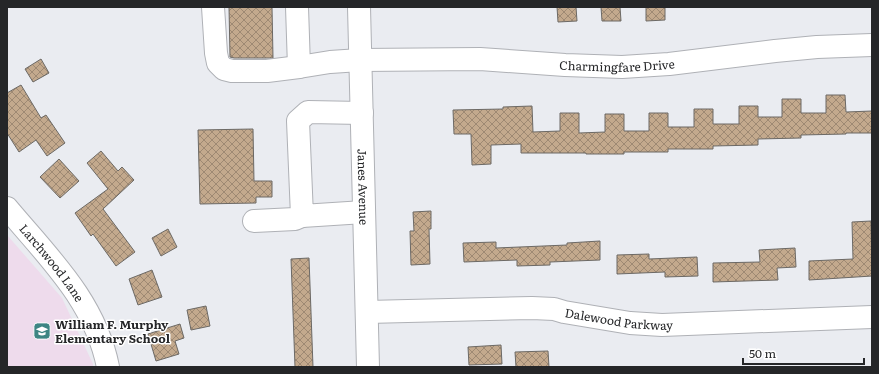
<svg xmlns="http://www.w3.org/2000/svg" width="879" height="374" font-family="Literata,serif">
<style>
.education{fill:#eedbec}
.building{fill:url(#building-cross-hatch);stroke:#6c6965}
.lines{fill:none;stroke-linecap:round;stroke-linejoin:round}
.minor-casing{stroke:#afb1b6;stroke-width:24}
.minor{stroke:#fff;stroke-width:22}
.labels{text-anchor:middle;dominant-baseline:central;stroke-width:3;stroke-linejoin:round;paint-order:stroke}
.street-label{font-size:12px;fill:#252628;stroke:#fff}
.poi-label{font-size:12px;font-weight:bold;fill:#252628;stroke:#fff;text-anchor:start}
</style>
<defs>
<pattern id="building-cross-hatch" width="8" height="8" patternUnits="userSpaceOnUse"><rect width="8" height="8" fill="#c3a98d"/><path d="M0 0l8 8M0 8l8-8" fill="none" stroke="#9e8973"/></pattern>
</defs>
<rect width="100%" height="100%" fill="#eaecf1"/>
<path class="education" d="M7 235 62 298 93 364V367H7Z"/>
<path class="building" d="M229 7H272L273 58H234L230 57Z
M557 7H576L577 21 558 22Z
M601 7H620L621 21H602Z
M646 7H665V20L646 21Z
M41 59 49 73 33 82 25 69Z
M21 85 41 118 46 115 65 143 47 156 36 140 19 152 7 133V93Z
M826 95H845L846 112 872 111V133H846V134L801 135V138L758 139V145L713 146V149H668V152H624V154H586V153H521V144L491 145V164L472 165 471 134H454L453 110 503 109V107L532 106 533 132 560 131V113H579V133L605 132V114H624V131H649V113H668V127H694V109H713V124H739V106H758V117H782V99H801V113H826Z
M253 129 254 181H272V197H256V203L200 204 198 130Z
M101 151 118 171 122 167 134 180 103 209 135 252 116 266 93 234 91 236 75 213 108 189 87 163Z
M59 159 79 181 60 198 40 177Z
M431 211V229H429L430 264 411 265 410 231H414L413 212Z
M871 221 872 276 809 280V261L853 259 852 222Z
M168 229 177 247 161 256 152 238Z
M600 241V260L550 262V265L517 266V260L464 262 463 243 496 242V248L567 245V243Z
M795 248 796 267 777 268 778 280 713 282V263L760 262 759 250Z
M649 254V259L697 257 698 276 665 277V272L617 274V255Z
M309 258 313 367H295L291 259Z
M152 270 162 297 138 305 129 279Z
M206 306 210 326 191 330 187 310Z
M180 324 184 338 175 341 179 354 156 361 148 334Z
M501 345 502 364 469 365 468 347Z
M548 351 549 367H516L515 352Z"/>
<g class="lines">
<g class="minor-casing">
<g id="minor">
<path id="s1" d="M213 7 216 53 218 63 224 69 232 71H267L299 67 330 62 360 60 480 59 565 65 622 67 669 64 775 51 817 47 872 45"/>
<path d="M297 7 299 67"/>
<path id="s2" d="M359 7 368 367"/>
<path d="M362 113 308 112 298 121 302 216 364 212"/>
<path id="s3" d="M7 208C48 257 95 301 108 367"/>
<path d="M254 221 295 219 302 216"/>
<path id="s4" d="M367 312 532 308 554 309 564 312 630 323 662 325 872 317"/>
</g>
</g>
<use href="#minor" class="minor"/>
</g>
<defs>
<g id="school-square" transform="scale(0.9)"><rect x="-9" y="-9" width="18" height="18" rx="4" fill="#3d8583" stroke="#fff"/><path d="M0-5L7-2L0 1L-7-2ZM-4 1L0 2.5L4 1V4Q0 6-4 4Z" fill="#fff"/></g>
</defs>
<g fill-rule="evenodd">
<use href="#school-square" x="42" y="331"/>
</g>
<g class="labels">
<g class="street-label">
<text stroke="none"><textPath href="#s1" startOffset="459">Charmingfare Drive</textPath></text>
<text stroke="none"><textPath href="#s2" startOffset="180">Janes Avenue</textPath></text>
<text stroke="none"><textPath href="#s3" startOffset="71">Larchwood Lane</textPath></text>
<text stroke="none"><textPath href="#s4" startOffset="253">Dalewood Parkway</textPath></text>
</g>
<g class="poi-label">
<text x="55" y="324">William F. Murphy<tspan x="55" dy="14">Elementary School</tspan></text>
</g>
</g>
<rect width="879" height="374" fill="none" stroke="#252628" stroke-width="16"/>
<path d="M743 358v6h121v-6" fill="none" stroke="#252628" stroke-width="2"/>
<text x="749" y="358" font-size="12" fill="#252628" stroke="#ffffff" stroke-width="3" paint-order="stroke">50 m</text>
</svg>
